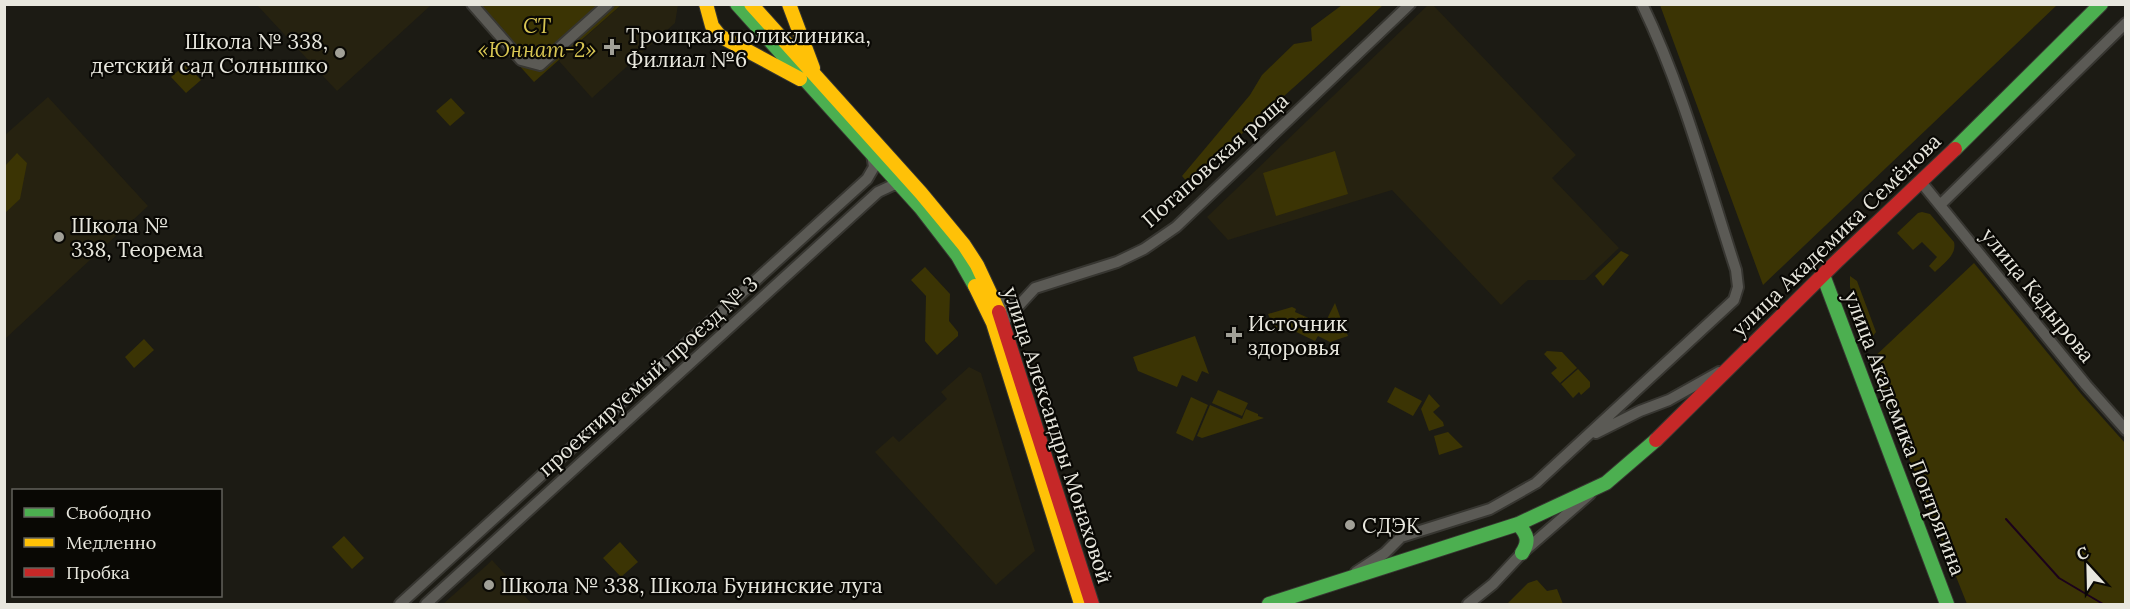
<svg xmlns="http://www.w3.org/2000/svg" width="2130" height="609" font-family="Lora,serif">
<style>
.built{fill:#262210}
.green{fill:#3b3404}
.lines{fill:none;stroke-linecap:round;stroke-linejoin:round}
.stream{stroke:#1b021b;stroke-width:2}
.street-casing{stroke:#373631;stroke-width:14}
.fast-casing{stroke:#373631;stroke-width:16}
.slow-casing{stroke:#373631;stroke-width:16}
.jam-casing{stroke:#373631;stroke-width:16}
.street{stroke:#5b5a55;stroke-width:10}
.fast{stroke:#4caf50;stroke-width:14}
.slow{stroke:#ffc107;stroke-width:14}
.jam{stroke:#c62828;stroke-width:14}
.poi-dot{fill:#a1a097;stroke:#090804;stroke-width:2}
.labels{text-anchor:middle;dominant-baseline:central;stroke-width:4.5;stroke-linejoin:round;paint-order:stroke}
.park-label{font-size:21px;font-style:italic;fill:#d7c553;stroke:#090804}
.poi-label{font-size:21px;fill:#e8e7de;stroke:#090804;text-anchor:start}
.street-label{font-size:21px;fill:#e8e7de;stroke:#090804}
</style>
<rect width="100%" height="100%" fill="#1c1b14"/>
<path class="built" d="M429 5 430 6 337 91 257 5Z
M621 5H678L675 23 592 98 559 61Z
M1428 5H1433L1576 155 1552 178 1619 248 1585 280H1528L1501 305 1392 190 1228 240 1207 217Z
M48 97 148 206 5 339V135Z
M969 367 981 373 1035 551 996 585 875 452 893 436 899 442 918 425 947 399 941 392Z
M492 560 532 604H443L487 565Z"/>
<path class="green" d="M465 5H621L534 82Z
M1342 5H1383C1320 66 1252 123 1188 183L1182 176 1250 95 1262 75 1294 44 1312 41 1311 28Z
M1660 5H2057L1763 285Z
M186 64 201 80 186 93 171 77Z
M451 98 465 113 450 126 436 111Z
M1335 151 1348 194 1276 216 1263 173Z
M17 153 27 163 20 199 5 213V166Z
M1922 212 1930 214 1954 242C1957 255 1944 263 1935 272L1929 266 1937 257 1922 242 1913 250 1897 233 1918 213Z
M1621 251 1629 255 1603 286 1595 276Z
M1974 263 2082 395 2125 443V604H1967L1870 361Z
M925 267 950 294 949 321 958 332V336L937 355 925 341 926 296 911 280Z
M1850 276 1857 281 1876 332 1870 340 1850 287Z
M1335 303 1342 322 1338 330 1345 328 1348 336 1330 342 1318 336 1315 341 1284 326 1281 332 1274 328 1268 314 1292 307 1296 309 1295 312 1324 325Z
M1195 336 1209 374 1202 371 1197 382 1182 375 1177 387 1138 371 1133 357Z
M144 339 154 350 134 368 125 357Z
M1547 351 1562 352 1577 368 1560 383 1551 373 1557 368 1544 354Z
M1578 369 1590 382V387L1581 395 1579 392 1573 398 1561 384Z
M1395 387 1422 401 1413 416 1387 402Z
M1218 390 1248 403 1242 416 1212 403Z
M1429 394 1440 406 1433 412 1443 422 1444 426 1429 431 1421 409Z
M1191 397 1208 405 1193 441 1176 433Z
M1210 405 1242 419 1246 409 1258 414V416L1264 418 1202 438 1197 436Z
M1448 432 1463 447 1439 455 1434 436Z
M344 536 364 558 352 569 332 547Z
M620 542 638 562 621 577 603 558Z
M1537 580 1547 591 1557 589 1563 604H1507L1528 583Z"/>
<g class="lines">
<path class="stream" d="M2006 519 2059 578 2103 604"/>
<g class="street-casing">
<path id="street" d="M472 4 521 60 540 65 608 4
M1921 182 2086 385 2126 430
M1940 205 2126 23
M988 303 1007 297 998 319
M999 327 1035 288 1117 262 1144 249 1176 227 1410 4
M1596 433 1640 411 1669 400 1719 372
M1356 572 1385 553 1401 537 1490 509 1536 483 1734 300 1738 287 1736 270C1707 181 1683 89 1642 4
M400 604 867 179 874 167 872 154
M426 604 878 192 893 185H901
M1468 604 1493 584 1522 553 1590 494"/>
</g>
<g class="fast-casing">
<path id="fast" d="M737 4 921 208 958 256 975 286
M1955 149 2101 4
M1823 275 1947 604
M1518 524C1527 534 1530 541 1522 553
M1269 604 1518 524 1606 483 1656 440"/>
</g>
<g class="slow-casing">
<path id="slow" d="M706 4 712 26 720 36 800 79
M751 4 921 193 964 245 977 265 999 312
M789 4 813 68
M975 286 993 323 1081 604"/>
</g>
<g class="jam-casing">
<path id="jam" d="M999 312 1092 604
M1656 440 1837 261 1955 149"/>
</g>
<use href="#street" class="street"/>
<use href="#fast" class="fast"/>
<use href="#slow" class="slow"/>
<use href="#jam" class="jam"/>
</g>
<g class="poi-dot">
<path d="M609 38h6v6h6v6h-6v6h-6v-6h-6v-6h6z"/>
<circle cx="340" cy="53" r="6"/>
<circle cx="59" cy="237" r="6"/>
<path d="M1231 326h6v6h6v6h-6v6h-6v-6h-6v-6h6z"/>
<circle cx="1350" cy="525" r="6"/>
<circle cx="489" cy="585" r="6"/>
</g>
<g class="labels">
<g class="park-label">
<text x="537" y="25">СТ<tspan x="537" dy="24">«Юннат-2»</tspan></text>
</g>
<g class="poi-label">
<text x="626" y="35">Троицкая поликлиника,<tspan x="626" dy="24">Филиал №6</tspan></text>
<text x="328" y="41" text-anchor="end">Школа № 338,<tspan x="328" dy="24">детский сад Солнышко</tspan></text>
<text x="71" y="225">Школа №<tspan x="71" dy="24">338, Теорема</tspan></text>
<text x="1248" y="323">Источник<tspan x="1248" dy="24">здоровья</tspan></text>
<text x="1362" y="525">СДЭК</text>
<text x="501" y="585">Школа № 338, Школа Бунинские луга</text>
</g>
<g class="street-label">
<text transform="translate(1215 160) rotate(-42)">Потаповская роща</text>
<text transform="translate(1836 235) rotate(-44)">улица Академика Семёнова</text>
<text transform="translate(2038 295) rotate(51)">улица Кадырова</text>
<text transform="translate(648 376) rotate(-42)">проектируемый проезд № 3</text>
<text transform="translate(1905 433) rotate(69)">улица Академика Понтрягина</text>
<text transform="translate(1058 435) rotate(72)">улица Александры Монаховой</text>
</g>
</g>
<rect width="2130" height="609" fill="none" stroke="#e8e7de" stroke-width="12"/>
<rect x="12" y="489" width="210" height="108" fill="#090804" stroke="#62615b" stroke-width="1.5"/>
<rect x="24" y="508" width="30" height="9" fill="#4caf50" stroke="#62615b" stroke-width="1.5"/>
<text x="66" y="519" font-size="18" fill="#e8e7de">Свободно</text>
<rect x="24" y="538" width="30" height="9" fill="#ffc107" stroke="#62615b" stroke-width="1.5"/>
<text x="66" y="549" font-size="18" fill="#e8e7de">Медленно</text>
<rect x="24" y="568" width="30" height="9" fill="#c62828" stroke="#62615b" stroke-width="1.5"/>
<text x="66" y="579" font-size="18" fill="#e8e7de">Пробка</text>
<g transform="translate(2088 567) rotate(338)" stroke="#090804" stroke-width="4.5" paint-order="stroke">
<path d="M0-4.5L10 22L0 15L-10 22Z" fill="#e8e7de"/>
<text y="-9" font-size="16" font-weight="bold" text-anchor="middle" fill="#e8e7de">С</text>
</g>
</svg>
